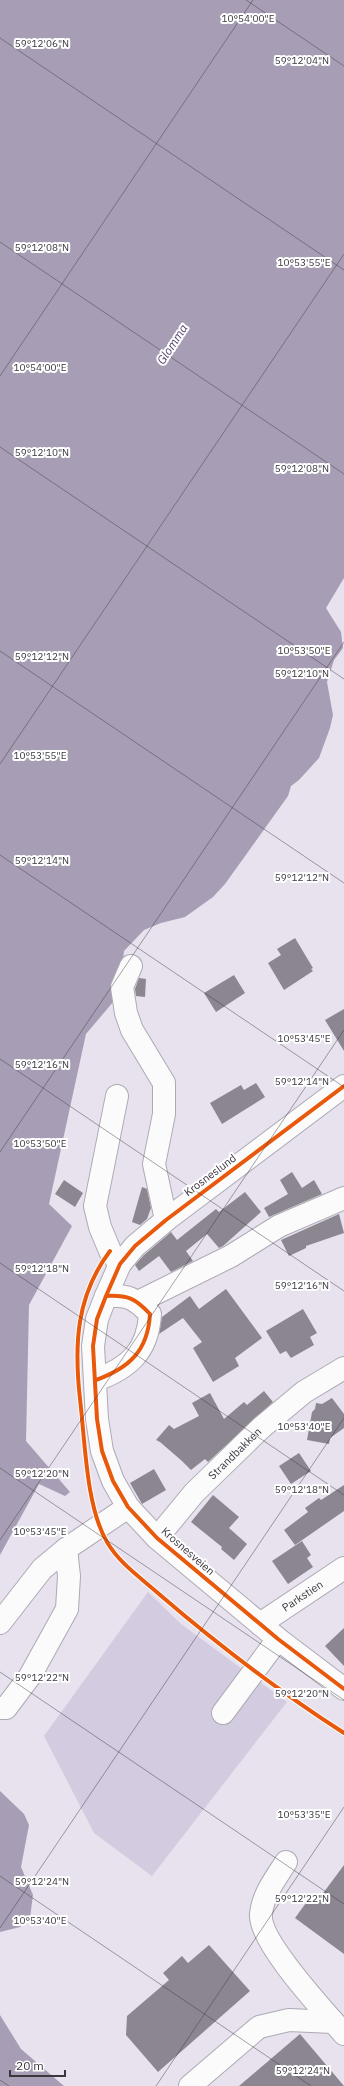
<svg xmlns="http://www.w3.org/2000/svg" width="344" height="2086" font-family="'IBM Plex Sans',sans-serif">
<style>
.green{fill:#d3cbdf}
.water{fill:#a79eb5}
.building{fill:#8b8690}
.lines{fill:none;stroke-linecap:round;stroke-linejoin:round}
.minor-casing{stroke:#adaab3;stroke-width:24}
.minor{stroke:#fbfbfc;stroke-width:22}
.cycleway-casing{stroke:#fff;stroke-width:6}
.cycleway{stroke:#e8590c;stroke-width:4}
.ticks{fill:none;stroke:#3b373f;stroke-width:1;stroke-opacity:0.45}
.labels{text-anchor:middle;dominant-baseline:central;stroke-width:4;stroke-linejoin:round;paint-order:stroke}
.street-label{font-size:11px;fill:#3b373f;stroke:#fff}
.water-label{font-size:12px;font-style:italic;fill:#56436f;stroke:#fff}
.ticks-label{font-size:10px;text-anchor:middle;fill:#3b373f;stroke:#fff;stroke-width:4;stroke-linejoin:round;paint-order:stroke}
</style>
<rect width="100%" height="100%" fill="#e7e2ee"/>
<path class="green" d="M148 1592 181 1624 287 1702 152 1876 94 1833 44 1736Z"/>
<path class="water" d="M0 0H344V578L326 608 341 632 343 648 334 660 327 682 333 715 330 728 319 758 299 780 291 786 288 796 225 884 213 897 185 917 161 923 144 930 124 951 119 995 86 1034 49 1204 72 1226 29 1305 26 1441 70 1492 65 1496 39 1484 0 1555Z
M0 1791 24 1814 29 1825 21 1867 33 1895 30 1918 20 1927 0 1932Z
M0 2015 21 2049 64 2086H0Z"/>
<path class="building" d="M295 938 313 968 311 969 313 971 284 990 268 963 281 955 277 949Z
M234 975 245 993 216 1012 204 993Z
M139 978 146 979 145 997 136 996 135 989Z
M344 1009V1051L325 1020Z
M256 1083 265 1097 222 1124 210 1103 241 1085 244 1090Z
M292 1172 302 1188 314 1180 322 1194 269 1217 264 1208 288 1194 280 1180Z
M64 1180 83 1193 75 1207 55 1194Z
M142 1187 147 1189 151 1208 147 1219 140 1225 132 1222Z
M245 1192 261 1212 223 1246 219 1248 207 1234 186 1251 193 1261 171 1272 159 1256 139 1271 135 1265 144 1255 171 1232 177 1240 216 1209 219 1212Z
M339 1214 344 1233 306 1246V1248L289 1256 281 1240Z
M226 1289 262 1338 235 1358 239 1366 213 1382 193 1348 202 1342 183 1318 159 1334 162 1317 190 1296 199 1309Z
M303 1309 317 1333 310 1337 314 1345 291 1358 286 1351 280 1354 266 1331Z
M264 1391 273 1402 208 1462 205 1459 191 1470 182 1461 160 1442 156 1440 169 1425 174 1429 199 1416 192 1403 210 1393 224 1419 244 1402 247 1405Z
M332 1398 344 1414V1428L330 1438 329 1444 307 1440 312 1412 315 1409 316 1403 322 1404Z
M299 1453 311 1471 291 1484 279 1466Z
M154 1469 166 1490 142 1504 130 1483Z
M344 1485V1511L295 1545 284 1530 308 1512 305 1508 319 1498 321 1500Z
M213 1495 239 1517 229 1528 247 1544 234 1560 221 1549 222 1547 191 1522Z
M302 1541 311 1555 307 1558 313 1567 288 1584 272 1561Z
M344 1628V1666L325 1646Z
M344 1865V1954L295 1918 311 1896 318 1900Z
M209 1945 250 1991 158 2072 126 2035 127 2016 169 1980 163 1973 182 1956 188 1963Z
M300 2034 344 2086H239Z"/>
<g class="lines">
<g class="minor-casing">
<g id="minor">
<path d="M131 966 122 987 126 1013 132 1030 164 1083V1114L154 1164 166 1220"/>
<path d="M117 1096 95 1206 100 1227 110 1251 120 1264"/>
<path d="M106 1296 120 1264 135 1246 166 1220 344 1086"/>
<path d="M138 1302 231 1256 279 1226 344 1198"/>
<path d="M96 1380C129 1368 148 1351 150 1314 135 1298 128 1295 106 1296L97 1319 93 1346 97 1419 102 1451 113 1481 128 1507 157 1538 278 1639 344 1689"/>
<path id="s1" d="M157 1538 194 1493 262 1427 304 1392 344 1368"/>
<path d="M0 1623 42 1569 66 1549 128 1507"/>
<path id="s2" d="M260 1624 344 1568"/>
<path d="M0 1708H6L30 1676 67 1609 69 1576 66 1549"/>
<path d="M223 1713 278 1639"/>
<path d="M286 1862C276 1878 263 1894 261 1914 258 1941 325 2012 344 2034"/>
<path d="M190 2086 259 2027 289 2020 333 2022"/>
</g>
</g>
<use href="#minor" class="minor"/>
<g class="cycleway-casing">
<path id="cycleway" d="M110 1251C76 1296 74 1345 80 1399 85 1440 86 1507 107 1542 119 1563 141 1578 159 1594 218 1645 279 1691 344 1733
M106 1296 120 1264 135 1246 166 1220 344 1086
M96 1380C129 1368 148 1351 150 1314 135 1298 128 1295 106 1296L97 1319 93 1346 97 1419 102 1451 113 1481 128 1507 157 1538 278 1639 344 1689"/>
</g>
<use href="#cycleway" class="cycleway"/>
</g>
<path class="ticks" d="M246 0 344 66M0 38 344 270M0 242 344 474M0 376 253 0M0 447 344 679M0 651 344 883M0 764 344 254M0 855 344 1087M0 1059 344 1291M0 1152 344 642M0 1263 344 1495M0 1468 344 1700M0 1540 344 1030M0 1672 344 1904M0 1876 311 2086M0 1928 344 1418M0 2080 9 2086M156 2086 344 1807"/>
<g class="labels">
<g class="street-label">
<text transform="translate(210 1175) rotate(-37)">Krosneslund</text>
<text stroke="none"><textPath href="#s1" startOffset="115">Strandbakken</textPath></text>
<text transform="translate(188 1551) rotate(41)">Krosnesveien</text>
<text stroke="none"><textPath href="#s2" startOffset="51">Parkstien</textPath></text>
</g>
<g class="water-label">
<text transform="translate(172 344) rotate(-57)">Glomma</text>
</g>
</g>
<g class="ticks-label">
<text x="248" y="22">10°54'00"E</text>
<text x="42" y="47">59°12'06"N</text>
<text x="302" y="64">59°12'04"N</text>
<text x="42" y="251">59°12'08"N</text>
<text x="304" y="266">10°53'55"E</text>
<text x="40" y="371">10°54'00"E</text>
<text x="42" y="456">59°12'10"N</text>
<text x="302" y="472">59°12'08"N</text>
<text x="304" y="654">10°53'50"E</text>
<text x="42" y="660">59°12'12"N</text>
<text x="302" y="677">59°12'10"N</text>
<text x="40" y="759">10°53'55"E</text>
<text x="42" y="864">59°12'14"N</text>
<text x="302" y="881">59°12'12"N</text>
<text x="304" y="1042">10°53'45"E</text>
<text x="42" y="1068">59°12'16"N</text>
<text x="302" y="1085">59°12'14"N</text>
<text x="40" y="1147">10°53'50"E</text>
<text x="42" y="1272">59°12'18"N</text>
<text x="302" y="1289">59°12'16"N</text>
<text x="304" y="1430">10°53'40"E</text>
<text x="42" y="1477">59°12'20"N</text>
<text x="302" y="1493">59°12'18"N</text>
<text x="40" y="1535">10°53'45"E</text>
<text x="42" y="1681">59°12'22"N</text>
<text x="302" y="1697">59°12'20"N</text>
<text x="304" y="1818">10°53'35"E</text>
<text x="42" y="1885">59°12'24"N</text>
<text x="302" y="1902">59°12'22"N</text>
<text x="40" y="1924">10°53'40"E</text>
<text x="303" y="2074">59°12'24"N</text>
</g>
<path d="M10 2070v6h55v-6" fill="none" stroke="#3b373f" stroke-width="2"/>
<text x="16" y="2070" font-size="12" fill="#3b373f" stroke="#ffffff" stroke-width="3" paint-order="stroke">20 m</text>
</svg>
